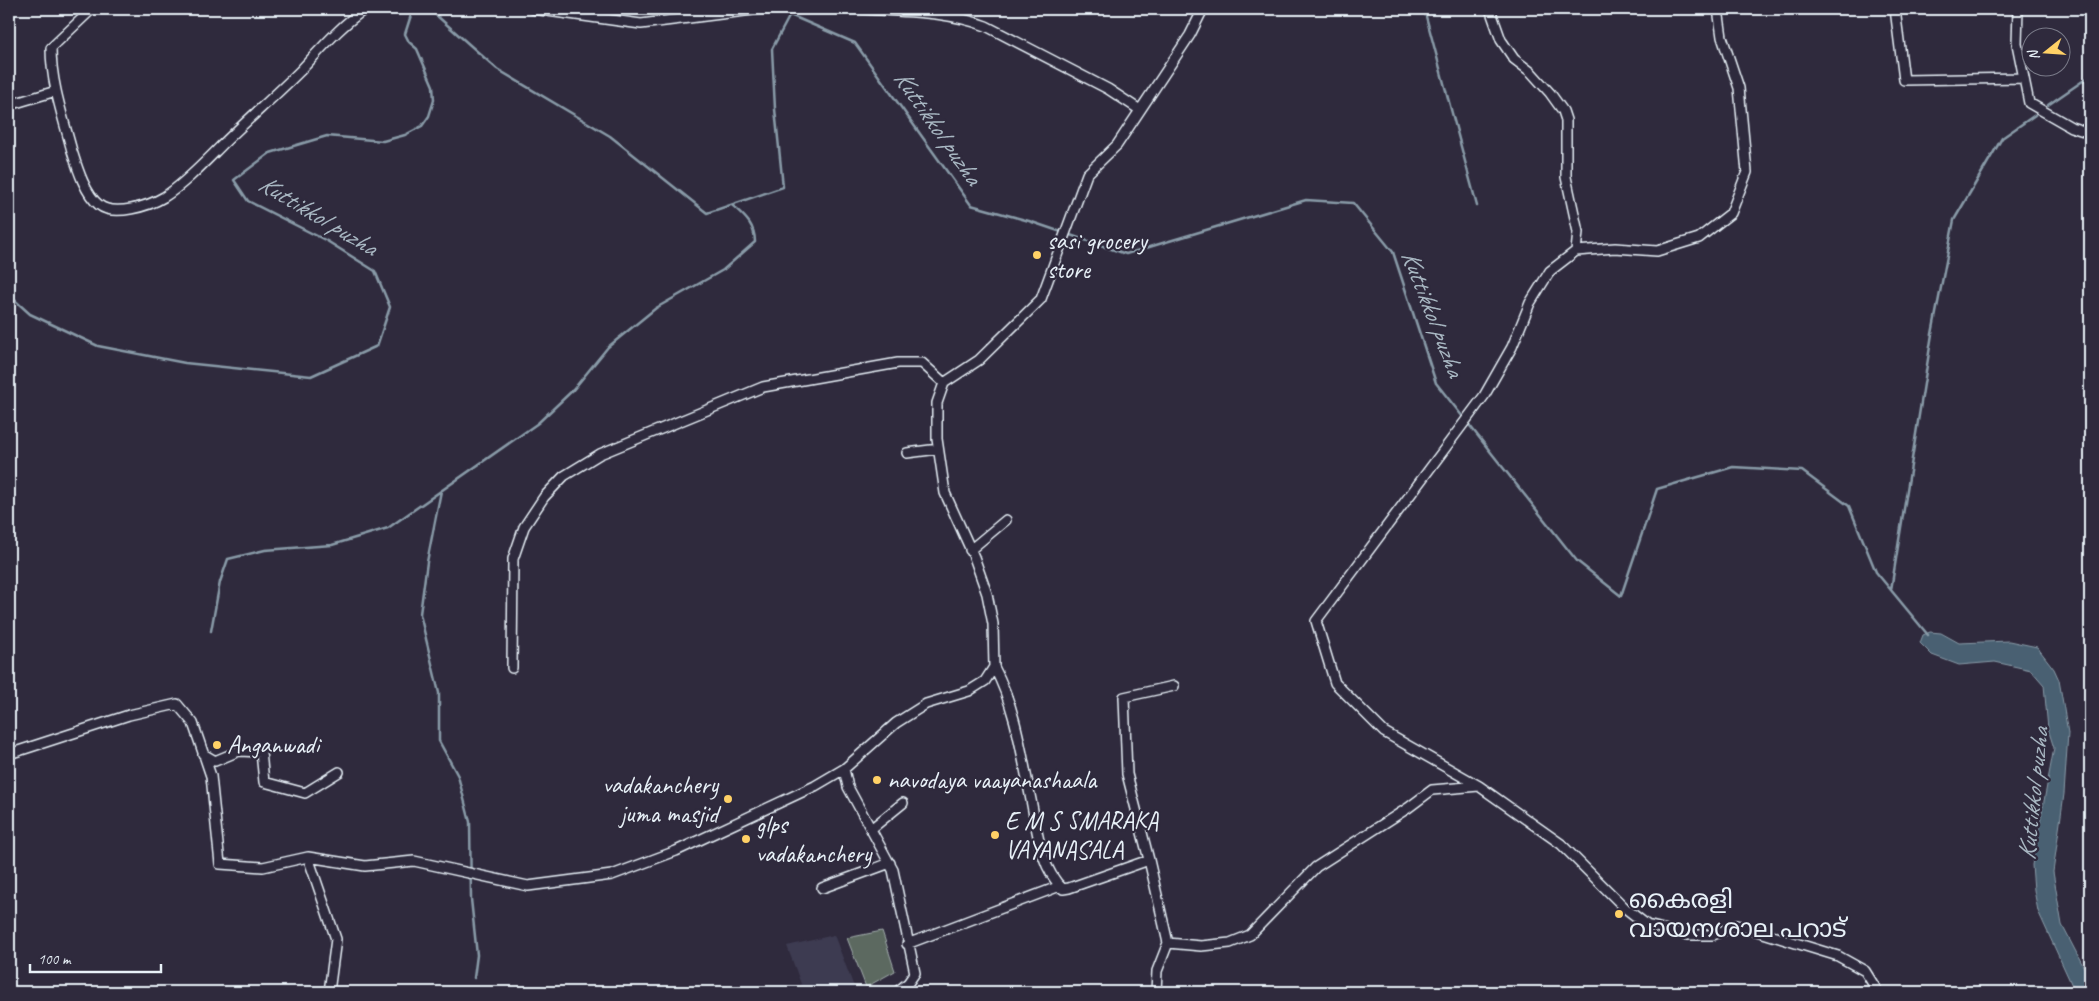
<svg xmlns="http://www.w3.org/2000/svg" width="2099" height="1001" font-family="Caveat,'Noto Sans Malayalam',sans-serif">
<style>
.built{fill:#3e3b51}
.green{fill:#5b6960;stroke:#a2adac}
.water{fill:#496172;stroke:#899ba8}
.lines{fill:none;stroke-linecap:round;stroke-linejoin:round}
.stream{stroke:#899ba8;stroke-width:2.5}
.minor-casing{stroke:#e8f1f8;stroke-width:12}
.minor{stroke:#2f2a3d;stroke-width:9}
.poi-dot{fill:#ffd166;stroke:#2f2a3d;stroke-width:2}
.labels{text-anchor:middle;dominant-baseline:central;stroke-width:4.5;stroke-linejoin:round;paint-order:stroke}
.poi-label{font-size:25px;fill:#e8f1f8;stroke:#2f2a3d;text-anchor:start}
.water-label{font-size:26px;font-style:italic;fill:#a8b7c2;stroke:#2f2a3d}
</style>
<rect width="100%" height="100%" fill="#2f2a3d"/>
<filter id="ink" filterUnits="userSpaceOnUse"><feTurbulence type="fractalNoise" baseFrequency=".02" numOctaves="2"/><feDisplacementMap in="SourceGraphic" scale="10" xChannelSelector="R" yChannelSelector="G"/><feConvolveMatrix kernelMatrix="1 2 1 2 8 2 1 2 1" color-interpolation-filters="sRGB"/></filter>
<g filter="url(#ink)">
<path class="built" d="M834 935 856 992H804L787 946Z"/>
<path class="green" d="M882 931 895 971 866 987 847 938Z"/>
<path class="water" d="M1930 632 1941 633 1959 643 2009 641 2037 647 2054 669 2059 680 2068 733 2064 794 2053 872 2062 925 2090 979V992H2075L2038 911 2034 890 2032 865 2054 748 2048 729 2044 685 2031 670 1995 662 1959 665 1932 655 1920 643 1923 635Z"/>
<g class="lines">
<path class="stream" d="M426 9 436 15 497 69 610 136 707 213 783 187 775 109 772 49 790 15 855 43 971 205 1029 221 1126 254 1306 200 1353 203 1393 252 1436 383 1577 561 1621 596 1657 489 1733 467 1802 471 1849 506 1876 572 1928 635
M1424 9 1477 206
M2048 105 2090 76
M9 295 30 314 98 346 185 363 311 376 377 346 390 307 375 271 327 241 248 201 234 180 270 153 327 136 383 141 405 135 422 126 429 116 434 100 433 86 417 49 409 42 405 34 412 12 421 9
M441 491 427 562 420 614 439 693V741L458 776 470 822 471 899 477 955 474 978
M1891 590 1932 334 1954 220 2002 138 2035 115
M211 631 220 582 228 559 265 550 332 545 388 528 538 423 573 390 608 347 656 308 723 270 755 242C755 224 744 216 732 205"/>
<g class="minor-casing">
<path id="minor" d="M92 9 51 48C51 83 63 117 72 151 77 167 85 194 99 205 114 217 149 206 164 197 184 184 203 164 220 147 246 121 274 97 300 71 321 49 340 26 365 9
M533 9 641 24 761 9
M864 9C906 12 946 11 986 26L1108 89 1140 110
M1490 9 1501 40 1514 59 1531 72 1550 93 1563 111 1566 120V177L1578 232 1576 251
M1895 9 1904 80 2024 78
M2018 9 2017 44 2029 103 2071 127 2090 133
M9 105 56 91
M907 453 938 449
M970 550 1006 520
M994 667C1016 708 1022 756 1031 800 1037 829 1040 868 1063 889L1069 888 1149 860 1168 943 1201 946 1230 943 1250 935 1316 867 1408 808 1432 790 1479 786 1561 844 1625 908 1647 925 1688 935H1713L1737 925 1838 956 1865 971 1878 992
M512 668 513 559 524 527 544 497 564 476 600 454 763 387 898 363H922L944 383
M9 754 129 715 177 704 193 723 211 776 220 864 263 867 308 857 365 866 414 861 528 886 612 875 676 851 815 786 844 769
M203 754 215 761 239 751 261 752 264 782 305 793 339 772
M1479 786 1384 732 1335 683 1316 621 1484 396 1512 347 1530 303 1550 271 1576 251 1615 248 1657 251 1699 238 1731 213 1747 172 1739 88 1722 37 1718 9
M871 829 903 803
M308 857 336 939 329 992
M1149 860 1127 774 1124 697 1174 686
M822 888 890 863
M907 944 1060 886
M897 992 908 983 915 973 893 870 848 787 844 769 896 723 926 704 969 691 985 681 994 667 993 624 987 594 974 557 945 493 937 439V403L944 383 979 360 1041 299 1087 174 1117 145 1190 35 1203 9
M1156 992 1157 971 1168 943"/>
</g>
<use href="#minor" class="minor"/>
</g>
</g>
<g class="poi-dot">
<circle cx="1037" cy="255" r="5"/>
<circle cx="217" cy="745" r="5"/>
<circle cx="877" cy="780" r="5"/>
<circle cx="728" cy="799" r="5"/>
<circle cx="995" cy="835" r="5"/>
<circle cx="746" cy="839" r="5"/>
<circle cx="1619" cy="914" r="5"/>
</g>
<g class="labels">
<g class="poi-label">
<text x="1047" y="241">sasi grocery<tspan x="1047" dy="29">store</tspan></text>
<text x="227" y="745">Anganwadi</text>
<text x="887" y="780">navodaya vaayanashaala</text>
<text x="718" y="785" text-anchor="end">vadakanchery<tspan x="718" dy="29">juma masjid</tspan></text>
<text x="1005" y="821">E M S SMARAKA<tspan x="1005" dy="29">VAYANASALA</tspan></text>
<text x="756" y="825">glps<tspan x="756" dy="29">vadakanchery</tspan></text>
<text x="1629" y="900">കൈരളി<tspan x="1629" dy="29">വായനശാല പറാട്</tspan></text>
</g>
<g class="water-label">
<text transform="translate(938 127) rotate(55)">Kuttikkol puzha</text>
<text transform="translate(318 215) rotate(31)">Kuttikkol puzha</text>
<text transform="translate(1433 313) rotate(69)">Kuttikkol puzha</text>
<text transform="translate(2033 794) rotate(-84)">Kuttikkol puzha</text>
</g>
</g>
<rect width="2099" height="1001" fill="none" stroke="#2f2a3d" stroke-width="30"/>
<rect x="15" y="15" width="2069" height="971" fill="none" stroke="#e8f1f8" stroke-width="2" filter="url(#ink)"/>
<g transform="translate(2046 52) rotate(253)"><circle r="24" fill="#2f2a3d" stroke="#797a88"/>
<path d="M0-4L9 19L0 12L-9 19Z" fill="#ffd166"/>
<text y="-8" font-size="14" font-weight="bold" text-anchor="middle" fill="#e8f1f8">N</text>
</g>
<path d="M30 964v8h131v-8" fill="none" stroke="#e8f1f8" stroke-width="2.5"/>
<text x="38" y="964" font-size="15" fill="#e8f1f8" stroke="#2f2a3d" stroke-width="4" paint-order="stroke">100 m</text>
</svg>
